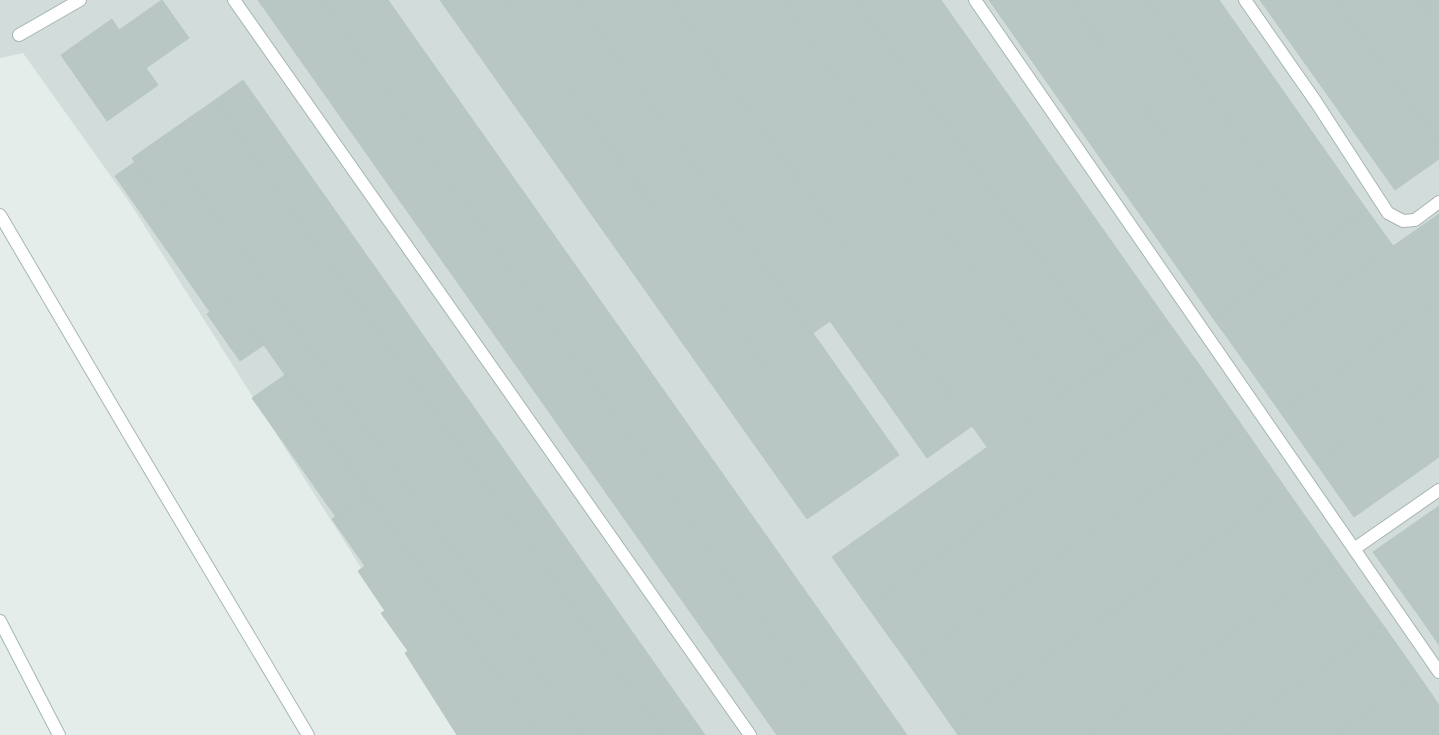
<svg xmlns="http://www.w3.org/2000/svg" width="1439" height="735" font-family="'Exo 2',sans-serif">
<style>
.built{fill:#d2dcda}
.building{fill:#b9c7c4;stroke:#b6c6c3}
.lines{fill:none;stroke-linecap:round;stroke-linejoin:round}
.lane-casing{stroke:#a7b5b2;stroke-width:14}
.street-casing{stroke:#a7b5b2;stroke-width:14}
.secondary-casing{stroke:#a2b8b5;stroke-width:14}
.lane{stroke:#fff;stroke-width:12}
.street{stroke:#fff;stroke-width:12}
.secondary{stroke:#fff;stroke-width:12}
</style>
<rect width="100%" height="100%" fill="#e4edea"/>
<path class="built" d="M0 0H1439V735H467L130 203 23 53 0 58Z"/>
<path class="building" d="M162 0 189 38 146 68 158 85 107 121 61 55 112 19 119 30Z
M258 0H322L841 735H777Z
M322 0H388L907 735H841Z
M440 0H507L852 488 807 519Z
M507 0H578L899 455 852 488Z
M578 0H671L972 426 927 458 830 321 813 333Z
M671 0H782L1061 395 987 447Z
M782 0H857L1112 360 1061 395Z
M857 0H941L1167 320 1112 360Z
M989 0H1070L1268 280 1213 318Z
M1070 0H1144L1317 245 1268 280Z
M1144 0H1219L1367 210 1317 245Z
M1260 0H1337L1439 144V159L1395 190Z
M1337 0H1421L1439 26V144Z
M1421 0H1439V26Z
M243 80 705 735H663L215 100Z
M215 100 663 735H584L162 137Z
M162 137 584 735H539L132 158Z
M135 162 230 298 210 312 115 176Z
M1367 210 1393 246 1239 354 1213 318Z
M1439 214V300L1280 412 1239 354Z
M230 298 264 345 240 361 207 314Z
M1439 300V376L1316 463 1280 412Z
M1167 320 1203 370 867 606 832 557Z
M1203 370 1243 427 908 663 867 606Z
M285 375 369 494 336 517 252 398Z
M1439 376V457L1354 517 1316 463Z
M1243 427 1286 489 951 725 908 663Z
M1286 489 1336 560 1087 735H958L951 725Z
M369 494 539 735H457L405 653 408 651 381 613 385 611 358 571 365 566 332 519Z
M1439 506V602L1419 616 1373 552Z
M1336 560 1383 625 1227 735H1087Z
M1439 602V645L1419 616Z
M1383 625 1419 676 1335 735H1227Z
M1419 676 1439 705V735H1335Z"/>
<g class="lines">
<g class="lane-casing">
<path id="lane" d="M234 0 750 735
M975 0 1439 672
M1245 0 1316 102 1388 213 1403 221 1415 220 1439 202
M19 35 80 0
M1354 549 1439 490"/>
</g>
<g class="street-casing">
<path id="street" d="M0 215 124 426 308 735"/>
</g>
<g class="secondary-casing">
<path id="secondary" d="M0 621 59 735"/>
</g>
<use href="#lane" class="lane"/>
<use href="#street" class="street"/>
<use href="#secondary" class="secondary"/>
</g>
</svg>
